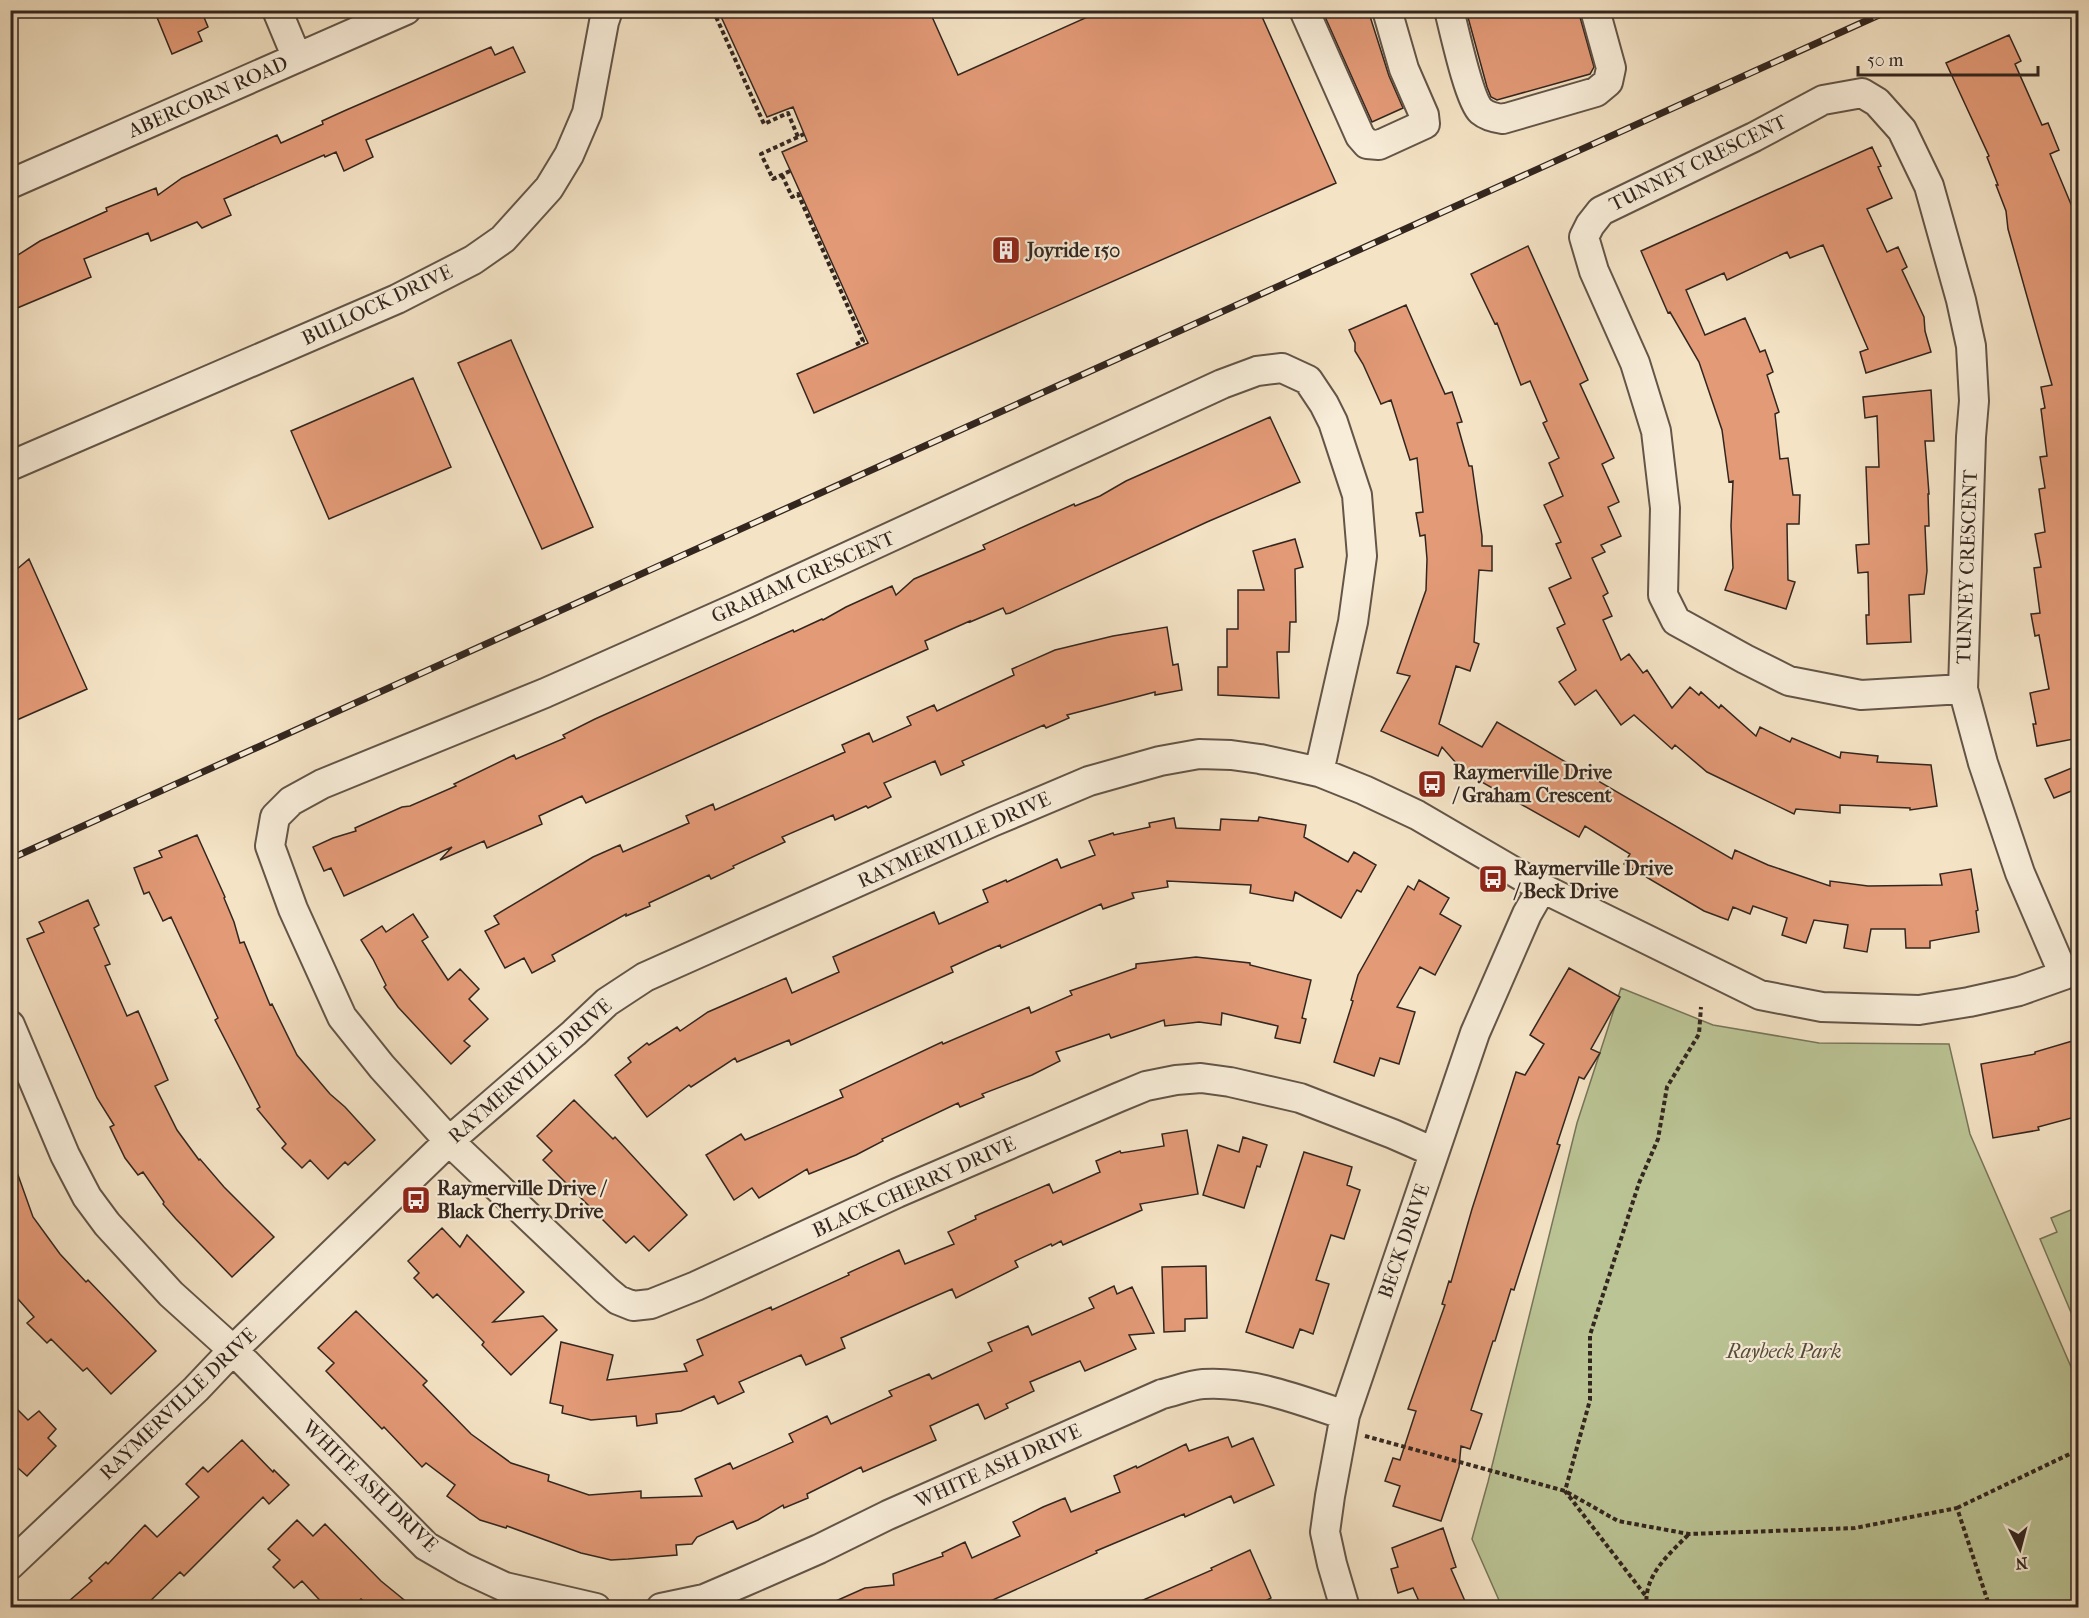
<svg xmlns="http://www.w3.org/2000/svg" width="2089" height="1618" font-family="'IM FELL French Canon',serif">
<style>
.green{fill:#bbc495;stroke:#77755a;stroke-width:1.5}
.building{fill:#e39a77;stroke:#33261f;stroke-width:1.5}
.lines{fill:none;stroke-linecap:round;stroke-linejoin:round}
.minor-casing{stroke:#635548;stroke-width:32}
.path{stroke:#33261f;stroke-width:4;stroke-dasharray:4.5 3;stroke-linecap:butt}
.minor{stroke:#f8edd9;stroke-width:28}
.rail-casing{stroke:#33261f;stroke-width:7}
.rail{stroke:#f8edd9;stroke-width:4.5;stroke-dasharray:14;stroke-linecap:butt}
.labels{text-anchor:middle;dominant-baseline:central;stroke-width:4.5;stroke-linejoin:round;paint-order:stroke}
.street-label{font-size:20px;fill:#33261f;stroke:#f8edd9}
.poi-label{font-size:20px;font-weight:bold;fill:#33261f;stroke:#f8edd9;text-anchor:start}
.park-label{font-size:20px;font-style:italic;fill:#554e3c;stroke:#f8edd9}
</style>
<rect width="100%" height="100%" fill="#f4e3c5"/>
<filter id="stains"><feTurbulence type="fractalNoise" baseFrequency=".00333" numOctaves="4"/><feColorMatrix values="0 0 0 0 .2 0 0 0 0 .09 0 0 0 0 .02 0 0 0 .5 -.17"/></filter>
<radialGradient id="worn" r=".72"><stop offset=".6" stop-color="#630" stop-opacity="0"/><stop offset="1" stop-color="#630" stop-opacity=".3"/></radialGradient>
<path class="green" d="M1621 988 1713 1025 1819 1043 1949 1044 1970 1134 2078 1383V1607H1502L1472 1539 1488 1482 1577 1123Z
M2078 1207V1329L2040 1239 2057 1232 2051 1218Z"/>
<path class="building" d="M154 10H201L208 27 198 32 202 41 172 54Z
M718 10H929L958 75 1103 10H1259L1336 183 814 413 797 374 868 343 782 152 807 141 793 107 767 117Z
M1322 10H1368L1389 76 1403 108 1372 122Z
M1466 10H1578L1594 67 1590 74 1497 100 1491 97 1487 87Z
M2009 35 2021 61 2015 64 2042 125 2048 123 2059 150 2050 154 2073 209 2079 226V738L2037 746 2033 724H2036L2030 693 2049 689 2039 635 2035 636 2031 614 2040 613 2034 568 2041 567 2035 534 2045 532 2039 489 2045 488 2040 457 2047 456 2041 409 2045 408 2041 387 2052 385 2008 229 2006 211 1996 185H1998L1987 157 1989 156 1946 63Z
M491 47 495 55 513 47 525 72 366 140 373 157 344 171 336 152 325 157 324 155 224 199 231 215 202 228 197 222 151 241 148 233 84 259 91 277 10 311V260L40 241 107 211 106 208 156 188 158 195 182 178 277 135 281 143 323 124 322 121 344 111Z
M1872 147 1881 166 1878 167 1892 198 1867 209 1887 252 1898 247 1907 267 1902 270 1924 317 1925 331 1931 352 1866 373 1860 352 1868 349 1823 245 1790 258 1787 252 1727 280 1724 273 1686 290 1705 335 1745 318 1760 352 1765 350 1773 372 1767 375 1779 412 1775 414 1780 459 1788 458 1793 495H1800L1799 524H1787L1788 580 1795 582 1786 609 1725 590 1733 568 1731 526 1733 481 1729 482 1722 430 1699 362 1670 312 1668 313 1641 251Z
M1528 246 1588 380 1580 384 1614 458 1602 464 1619 502 1608 507 1621 536 1601 545 1605 552 1592 558 1608 593 1603 596 1612 616 1603 620 1621 660 1629 654 1643 673 1647 670 1672 708 1690 687 1699 695 1701 692 1719 708 1721 705 1756 736 1760 727 1790 742 1792 738 1840 758 1841 752 1878 756 1877 762 1931 765 1937 806 1910 810V808L1840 805V813L1796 809 1794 814 1707 772 1675 745 1672 749 1634 715 1621 725 1596 690 1575 705 1559 682 1576 670 1557 628 1565 624 1549 588 1571 578 1556 544 1561 542 1544 505 1563 496 1549 463 1559 458 1543 423 1547 421 1530 381 1521 385 1497 323 1495 324 1471 274Z
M1406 305 1445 394 1452 392 1462 422 1457 423 1469 466H1472L1482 536V546H1492V571L1479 570 1474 642 1479 644 1470 671 1456 666 1439 724 1482 747 1497 722 1732 859 1735 850 1768 865 1830 886V881L1868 886 1942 885 1940 874 1971 869 1978 910 1976 911 1979 932 1930 941V948H1906L1905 929H1871L1867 952 1844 948 1848 925 1814 920 1806 943 1782 935 1787 918 1753 906 1750 914 1733 907 1728 920 1704 911 1624 864 1630 854 1585 826 1579 837 1464 772 1442 747 1438 756 1381 731 1410 676 1397 673 1426 590 1427 559 1425 535 1420 536 1416 513 1423 512 1417 458 1410 460 1391 400 1381 404 1363 364 1355 351V343L1349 330Z
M511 340 593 527 542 549 458 363Z
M413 378 451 467 329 519 291 431Z
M1931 390 1934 441H1925L1929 494H1928L1929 526H1925L1927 571 1924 594 1909 595 1911 642 1867 644 1866 615H1869L1868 572 1858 573 1856 545 1869 544 1866 467H1879L1877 416 1865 418 1863 397Z
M1270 417 1300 482 1207 522 1010 613 1006 614 1003 608 970 622V621L925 641 928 649 586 803 582 796 539 816 542 824 487 848 484 841 440 860 452 847 344 896 331 868 324 871 313 847 333 838 356 831 355 828 375 819 402 807 410 806 456 786 454 784 514 755 516 759 565 738 563 735 595 719 793 630 794 632 822 619 823 620 846 607 892 586 896 595 914 579 985 549 983 545 1074 504 1075 506 1100 496 1126 481Z
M1295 539 1303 567 1295 569 1296 622H1290L1289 652H1277L1279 698 1218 695V667H1227V629H1238V590H1264L1253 551Z
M29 559 87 689 10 723V575Z
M1167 627 1173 665 1178 664 1182 690 1155 695V692L1067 715 1069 718 1046 728 1044 725 962 761 964 765 941 775 935 761 884 783 891 797 868 808 866 806 835 820 833 815 782 837 785 842 733 866 734 868 711 879 709 875 649 903 650 906 626 916V914L579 940 552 955 555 961 532 973 524 958 505 968 485 931 499 924 494 916 593 857 620 845 623 852 689 823 686 816 713 804 715 810 845 752 842 745 869 733 873 742 911 725 907 717 934 705 937 711 1014 675 1012 669 1055 650 1113 636Z
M2079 765V788L2054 798 2045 779Z
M1259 817 1306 825 1304 837 1348 862 1354 852 1376 865 1361 892 1357 890 1341 918 1295 892 1293 901 1250 893 1251 885 1167 881 1168 887 1132 893 1134 898 1103 909 1101 904 1001 948 1000 945 986 951 951 967 953 972 791 1045 789 1040 737 1062 735 1058 691 1087 689 1085 647 1117 615 1075 631 1062 628 1058 647 1043 649 1045 677 1027 680 1031 708 1012 786 978 792 993 839 972 833 957 934 912 939 924 988 902 983 890 1006 880 1007 882 1057 859 1061 868 1095 855 1089 841 1113 833 1114 835 1150 827 1149 823 1174 818 1176 828 1220 830 1221 819 1258 821Z
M197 835 225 897 224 898 234 922 240 943 244 942 270 1005 272 1004 297 1055 330 1094 345 1107 375 1140 348 1165 345 1162 328 1179 310 1160 302 1168 282 1148 286 1144 257 1109 260 1107 215 1020 218 1018 171 917 163 921 149 892 144 894 134 868 162 857 159 851Z
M1419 880 1449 898 1440 914 1461 926 1435 975 1420 967 1397 1007 1415 1012 1399 1064 1380 1058 1374 1076 1334 1062 1353 1001 1351 1000 1358 975 1408 886 1414 890Z
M88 900 99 925 94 928 110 964 105 966 127 1016 138 1011 168 1080 155 1086 177 1130 199 1160 200 1159 224 1187 274 1237 232 1277 176 1219 163 1204 164 1202 143 1172 138 1175 125 1158 110 1127 114 1125 97 1098 27 939 44 932 39 922Z
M413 914 428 937 422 941 448 980 460 969 479 989 469 999 488 1019 464 1041 470 1046 451 1064 398 1007 384 987 386 985 373 959 361 940 382 926 386 932Z
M1196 957 1250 963V965L1311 980 1302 1018 1306 1019 1300 1043 1275 1038 1278 1026 1222 1013 1221 1025 1199 1022 1165 1026 1164 1020 1111 1038 1109 1034 1056 1052 1060 1061 1032 1075 982 1094 984 1097 960 1107 958 1103 882 1139 883 1141 856 1155 809 1174 807 1169 759 1198 752 1188 734 1200 706 1155 741 1134 745 1140 843 1097 840 1090 942 1042 943 1044 1029 1007 1031 1013 1072 995 1070 991 1136 968V964Z
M1569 968 1620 997 1591 1049 1600 1053 1584 1079 1579 1077 1557 1144 1560 1145 1514 1290 1511 1289 1495 1341H1493L1471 1410 1482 1414 1470 1449 1461 1446 1459 1467 1441 1521 1393 1506 1400 1486 1385 1481 1393 1458 1400 1460 1416 1411 1408 1409 1445 1305 1442 1304 1449 1281 1451 1282 1472 1209 1516 1072 1525 1075 1544 1044 1530 1035Z
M2079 1039V1116L2038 1127 2039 1130 1993 1138 1981 1064 2035 1054V1052Z
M574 1100 613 1139 615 1137 687 1215 649 1251 634 1236 626 1243 543 1160 552 1151 537 1136Z
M1187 1130 1198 1194 1140 1204 1142 1210 1063 1245 1061 1241 1052 1246 1051 1244 1015 1261 1018 1267 956 1298 952 1289 841 1338 845 1348 806 1365 801 1355 739 1382 744 1392 718 1404 714 1396 681 1411 656 1414 657 1423 637 1426 636 1416 591 1420 562 1413 563 1406 550 1403 561 1342 613 1355 607 1380 687 1371 684 1364 703 1355 697 1340 771 1307 772 1310 849 1275 848 1273 899 1250 905 1264 954 1244 948 1232 976 1219 975 1216 1049 1184 1053 1193 1100 1172 1096 1161 1120 1151 1121 1153 1164 1146 1162 1134Z
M1243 1137 1267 1145 1260 1167 1257 1166 1244 1208 1203 1195 1218 1145 1239 1152Z
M1304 1152 1352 1167 1347 1185 1360 1190 1344 1239 1331 1235 1316 1280 1329 1284 1313 1334 1300 1329 1293 1348 1246 1332Z
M10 1161H13L33 1217 60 1254 86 1282 88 1280 156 1351 111 1394 87 1368 83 1371 51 1339 47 1343 27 1323 34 1317 10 1290Z
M442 1228 460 1247 467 1235 524 1292 493 1322 543 1316 557 1330 511 1375 482 1345 484 1342 437 1294 433 1298 414 1278 419 1273 408 1261Z
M1206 1266 1207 1318 1185 1319V1331L1164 1332 1162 1267Z
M1114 1286 1117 1294 1132 1287 1154 1333 1129 1335 1136 1349 1085 1371 1080 1361 1030 1382 1034 1391 1006 1404 1008 1408 985 1419 978 1404 930 1426 936 1440 863 1472 861 1467 807 1494 808 1498 784 1508 783 1505 758 1520 737 1529 733 1521 697 1537 692 1544 676 1545 677 1555 628 1559 611 1560 581 1553 507 1526 506 1528 480 1520 447 1496 455 1485 426 1463 422 1467 384 1427 382 1429 326 1371 334 1363 318 1348 356 1311 427 1381 423 1385 471 1434 511 1463 549 1475 548 1481 589 1495 641 1491V1498L702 1496 695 1479 730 1463 733 1469 793 1442 789 1434 827 1416 831 1424 892 1396 889 1391 929 1374 932 1379 992 1351 988 1343 1028 1326 1032 1335 1094 1308 1089 1298Z
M10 1402 28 1420 39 1411 56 1429 48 1438 56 1446 27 1476 10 1461Z
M1228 1437 1232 1447 1253 1438 1274 1485 1234 1503 1231 1496 1185 1517 1184 1514 1096 1551 1097 1553 975 1608H820L865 1588 894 1585 893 1574 943 1556 942 1553 965 1542 972 1558 1020 1536 1013 1522 1043 1507 1065 1498 1071 1512 1120 1492 1114 1476 1136 1466 1137 1468 1186 1444 1189 1451Z
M242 1440 273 1472 274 1470 289 1485 269 1504 263 1497 184 1576 180 1572 143 1608H61L92 1581 89 1578 106 1562 108 1564 145 1525 157 1537 199 1497 186 1484 203 1467 208 1472Z
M297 1520 313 1536 325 1524 381 1581 414 1608H373L361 1599 352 1608H327L302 1581 294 1588 273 1567 280 1560 268 1549Z
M1443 1528 1456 1567 1451 1569 1468 1608H1422L1413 1588 1398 1593 1391 1569 1398 1567 1392 1548Z
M1250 1550 1271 1598 1252 1608H1125L1212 1570 1211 1568Z"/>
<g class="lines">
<g class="minor-casing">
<path id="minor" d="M277 10 297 58
M1304 10 1360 136 1367 144 1379 145 1425 124 1424 115 1404 69 1387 10
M1449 10C1454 29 1469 100 1481 111 1487 116 1495 118 1503 119L1596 92 1608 82 1611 68 1595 10
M10 184 406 10
M10 466 397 299 473 260 503 239 549 188 569 155 587 113 604 22 608 10
M1963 689 1861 695 1789 681 1745 659 1676 621 1663 595 1665 508 1656 431 1635 363 1594 271 1584 237 1590 225 1601 211 1754 137 1823 100 1862 93 1877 102 1902 130 1929 186 1961 300 1971 346 1974 401 1971 437 1963 689 1983 763 2020 873 2064 975
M1319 772 1353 622 1362 556 1357 495 1333 422 1324 404 1308 380 1282 368 1257 371 1222 384 743 605 545 693 322 784 291 801 275 817 270 846 293 909 342 1017 382 1067 449 1141 606 1290 618 1300 633 1306 651 1304 696 1286 897 1193 1117 1098 1146 1086 1176 1080 1201 1078 1230 1082 1300 1098 1393 1134 1434 1152
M10 1025 65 1155 87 1197 107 1224 171 1294 233 1350 426 1546 464 1568 505 1587 596 1608
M10 1565 196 1389 233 1350 449 1141 574 1033 607 1002 645 977 992 822 1089 781 1160 761 1199 754 1231 755 1260 759 1319 772 1364 790 1417 815 1542 888 1760 995 1822 1007 1919 1010 1969 1002 2019 991 2064 975 2078 967
M661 1608 704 1599 746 1581 819 1549 888 1515 1162 1394C1175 1391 1190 1385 1203 1384 1253 1381 1299 1400 1345 1415
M1345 1608 1332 1564 1325 1532 1330 1496 1345 1415 1475 1033 1527 914 1542 888"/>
</g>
<path class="path" d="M713 10 764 124 788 113 798 137 804 134
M790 171 773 179 761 154 798 137
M782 175 792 197 798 194 863 341 855 345
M1365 1436 1565 1491 1618 1521 1689 1534 1855 1528 1957 1508 1990 1608
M1957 1508 2078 1450
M1645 1595 1565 1491 1590 1400V1335L1639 1183 1658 1139 1667 1087 1699 1034 1701 1007
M1647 1608C1642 1577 1669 1554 1689 1534"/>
<use href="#minor" class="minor"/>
<g class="rail-casing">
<path id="rail" d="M10 859 1890 10"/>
</g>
<use href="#rail" class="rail"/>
</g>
<defs>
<g id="building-square" transform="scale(1.5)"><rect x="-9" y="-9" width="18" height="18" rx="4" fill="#8f2418" stroke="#f8edd9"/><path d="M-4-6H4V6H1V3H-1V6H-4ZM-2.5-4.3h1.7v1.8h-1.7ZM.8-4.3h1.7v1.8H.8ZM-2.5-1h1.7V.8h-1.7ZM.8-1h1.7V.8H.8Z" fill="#fff"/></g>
<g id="bus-square" transform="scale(1.5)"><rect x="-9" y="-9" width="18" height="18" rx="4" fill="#8f2418" stroke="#f8edd9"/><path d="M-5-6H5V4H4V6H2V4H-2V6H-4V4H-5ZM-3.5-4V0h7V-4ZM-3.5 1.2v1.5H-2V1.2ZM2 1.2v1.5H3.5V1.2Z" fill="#fff"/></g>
</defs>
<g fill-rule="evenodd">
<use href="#building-square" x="1006" y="250"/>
<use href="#bus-square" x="1432" y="784"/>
<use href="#bus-square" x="1493" y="879"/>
<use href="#bus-square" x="416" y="1200"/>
</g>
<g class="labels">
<g class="street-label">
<text transform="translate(208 97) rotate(-24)">ABERCORN ROAD</text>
<text transform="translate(1698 163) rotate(-26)">TUNNEY CRESCENT</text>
<text transform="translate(377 305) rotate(-25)">BULLOCK DRIVE</text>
<text transform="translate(1967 567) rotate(-88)">TUNNEY CRESCENT</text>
<text transform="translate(803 577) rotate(-24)">GRAHAM CRESCENT</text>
<text transform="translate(954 840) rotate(-24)">RAYMERVILLE DRIVE</text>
<text transform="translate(530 1071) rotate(-41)">RAYMERVILLE DRIVE</text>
<text transform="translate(914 1187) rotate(-24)">BLACK CHERRY DRIVE</text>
<text transform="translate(1404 1241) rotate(-71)">BECK DRIVE</text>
<text transform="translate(178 1404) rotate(-44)">RAYMERVILLE DRIVE</text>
<text transform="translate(998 1466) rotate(-24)">WHITE ASH DRIVE</text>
<text transform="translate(370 1486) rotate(44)">WHITE ASH DRIVE</text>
</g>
<g class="poi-label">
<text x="1027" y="250">Joyride 150</text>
<text x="1453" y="772">Raymerville Drive<tspan x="1453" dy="23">/ Graham Crescent</tspan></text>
<text x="1514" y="868">Raymerville Drive<tspan x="1514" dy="23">/ Beck Drive</tspan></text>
<text x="437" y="1188">Raymerville Drive /<tspan x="437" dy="23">Black Cherry Drive</tspan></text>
</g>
<g class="park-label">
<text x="1784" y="1351">Raybeck Park</text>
</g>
</g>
<rect width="2089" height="1618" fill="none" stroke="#f4e3c5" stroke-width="36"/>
<rect x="12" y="12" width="2065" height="1594" fill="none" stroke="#33261f" stroke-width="3"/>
<rect x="18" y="18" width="2053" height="1582" fill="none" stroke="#33261f" stroke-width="1.5"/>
<g transform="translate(2020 1549) rotate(174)" stroke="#f8edd9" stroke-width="4.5" paint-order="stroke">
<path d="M0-4.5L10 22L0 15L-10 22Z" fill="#33261f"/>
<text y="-9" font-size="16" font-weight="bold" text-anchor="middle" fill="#33261f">N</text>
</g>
<path d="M1858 66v9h180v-9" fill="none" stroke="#33261f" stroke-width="3"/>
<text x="1867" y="66" font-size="18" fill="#33261f" stroke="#f8edd9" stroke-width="4.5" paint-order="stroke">50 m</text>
<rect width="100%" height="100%" filter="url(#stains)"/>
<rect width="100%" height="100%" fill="url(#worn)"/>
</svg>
